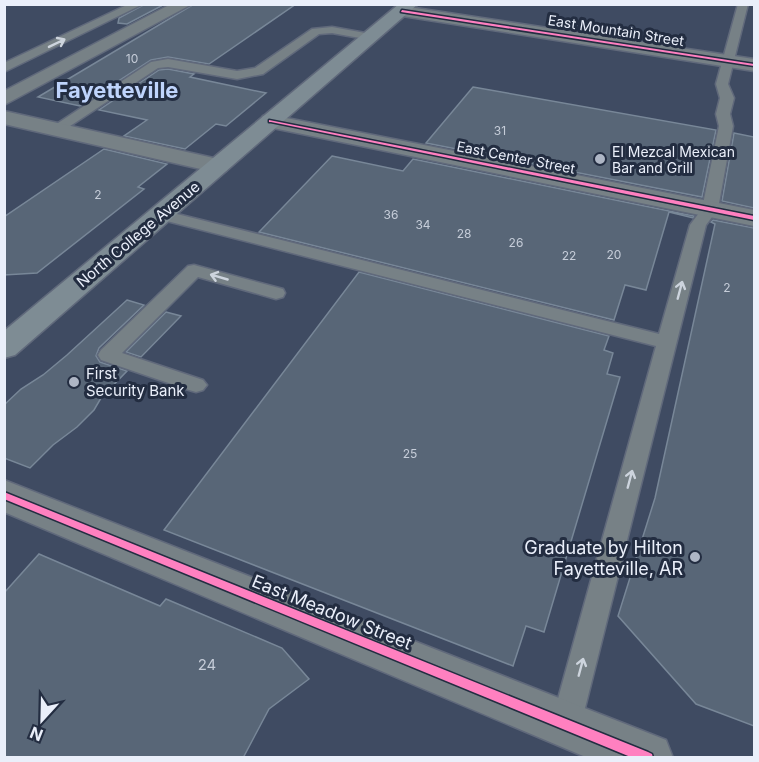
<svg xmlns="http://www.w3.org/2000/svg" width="759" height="762" font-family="Inter,sans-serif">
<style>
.building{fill:#586677;stroke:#788798;stroke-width:1.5}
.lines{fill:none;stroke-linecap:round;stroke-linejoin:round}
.service-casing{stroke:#60697b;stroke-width:3}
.minor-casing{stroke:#60697b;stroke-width:3}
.tertiary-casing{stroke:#60697b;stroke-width:3}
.primary-casing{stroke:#60697b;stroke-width:3}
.service{fill:#778186;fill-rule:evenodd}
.minor{fill:#778186;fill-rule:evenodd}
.tertiary{fill:#778186;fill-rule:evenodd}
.primary{fill:#7e8c94;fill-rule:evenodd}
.cycleway-casing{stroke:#232d41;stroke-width:3}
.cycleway{fill:#ff80c0;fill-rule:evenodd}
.oneway{stroke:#cdd4dd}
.poi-dot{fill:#aeb6c5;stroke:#232d41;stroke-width:2}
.labels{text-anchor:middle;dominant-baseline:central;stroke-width:6;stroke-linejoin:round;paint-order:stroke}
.number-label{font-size:12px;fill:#c6cdd9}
.far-street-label{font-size:14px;fill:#eaeffa;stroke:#232d41}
.far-poi-label{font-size:14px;fill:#eaeffa;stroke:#232d41;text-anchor:start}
.street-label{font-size:15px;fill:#eaeffa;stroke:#232d41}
.poi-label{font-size:15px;fill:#eaeffa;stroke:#232d41;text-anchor:start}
.near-number-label{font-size:15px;fill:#c6cdd9}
.near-poi-label{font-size:18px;fill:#eaeffa;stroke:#232d41;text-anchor:end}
.near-street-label{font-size:18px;fill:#eaeffa;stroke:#232d41}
.far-town-label{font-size:22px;font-weight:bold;fill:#bfd4fc;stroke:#232d41}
</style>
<rect width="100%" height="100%" fill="#3f4b62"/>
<path class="building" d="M145 4H165L127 24 118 23 119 18Z
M194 4H296L209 64 168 57 151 60 80 106 38 97Z
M168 69 194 74 190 77 266 93 226 126 216 124 185 149 124 136 147 120 99 110 159 70Z
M473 87 716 130 702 197 426 143Z
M734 133 754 137V208L722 201Z
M104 149 167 164 138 187 144 189 37 273 4 275V217Z
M332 156 403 171 413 159 694 216 693 218 669 212 646 290 625 285 614 320 259 232Z
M713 220 754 228V726L696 704 618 616 655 498 715 224 711 222Z
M359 272 609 336 604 350 613 353 607 374 620 377 544 632 526 626 513 666 164 530Z
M127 300 144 305 99 348 96 356 100 362 127 371 101 398 94 410 77 427 53 445 30 468 4 458V405L21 389 43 375 67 355Z
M166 312 181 316 141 357 126 352Z
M39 554 160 606 166 599 282 648 309 679 269 709 243 758H4V593Z"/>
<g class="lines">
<g class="service-casing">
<path id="service" d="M129 4H143L4 72V63Z
M738 4H748L728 84 734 98 730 114 733 126 718 209 706 225 581 724 577 735 566 739 555 735 551 724 656 346 155 218 153 215 161 210 659 334 690 225 702 209 719 126 716 114 720 98 716 84Z
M332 27 371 34 377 37 371 40 332 33 319 34 263 74 237 79 168 67 158 68 61 132 56 133 49 129 151 62 168 59 237 71 255 68 312 29Z
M194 265 283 289 285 293 283 297 276 299 198 277 122 353 203 380 207 385 203 390 196 392 189 390 101 360 98 355 101 350 188 266Z"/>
</g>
<g class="minor-casing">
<path id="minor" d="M171 4H192L4 105V91Z
M4 111 218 159 226 161 230 166 226 171 218 173 4 124Z
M4 480 666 740 673 758H588L4 512Z"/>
</g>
<g class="tertiary-casing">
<path id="tertiary" d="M402 6 754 59V71L396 15 394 11 396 7Z
M271 115 754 210V226L263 126 260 121 263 116Z"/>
</g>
<g class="primary-casing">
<path id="primary" d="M399 4H418L15 355 4 358V331Z"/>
</g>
<use href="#service" class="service"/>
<use href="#minor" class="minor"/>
<use href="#tertiary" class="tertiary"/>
<use href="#primary" class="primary"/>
<g class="cycleway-casing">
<path id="cycleway" d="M402 10 754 64V66L401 12Z
M269 120 754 216V220L271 122H269Z
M4 492 648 752 652 754 653 758H633L4 499Z"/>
</g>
<use href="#cycleway" class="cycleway"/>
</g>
<defs><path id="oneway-shaft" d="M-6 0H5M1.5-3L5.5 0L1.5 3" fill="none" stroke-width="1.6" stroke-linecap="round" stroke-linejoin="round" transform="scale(1.5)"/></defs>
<g class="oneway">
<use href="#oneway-shaft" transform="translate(57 43) rotate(-26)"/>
<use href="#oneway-shaft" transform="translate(219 277) rotate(-164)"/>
<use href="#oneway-shaft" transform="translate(680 290) rotate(-75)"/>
<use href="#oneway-shaft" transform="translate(630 479) rotate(-75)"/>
<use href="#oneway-shaft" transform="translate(581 667) rotate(-75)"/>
</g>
<g class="poi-dot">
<circle cx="600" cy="159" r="6"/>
<circle cx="74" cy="382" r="6"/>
<circle cx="695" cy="557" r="6"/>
</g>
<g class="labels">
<g class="number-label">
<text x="132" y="58">10</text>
<text x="500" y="130">31</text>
<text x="98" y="194">2</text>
<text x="391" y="214">36</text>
<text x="423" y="224">34</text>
<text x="464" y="233">28</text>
<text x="516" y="242">26</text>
<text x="614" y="254">20</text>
<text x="569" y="255">22</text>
<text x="727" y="287">2</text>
<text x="410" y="453">25</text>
</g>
<g class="far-street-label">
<text transform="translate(616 30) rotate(9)">East Mountain Street</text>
<text transform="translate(516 157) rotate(11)">East Center Street</text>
</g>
<g class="far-poi-label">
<text x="612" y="151">El Mezcal Mexican<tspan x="612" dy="16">Bar and Grill</tspan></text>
</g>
<g class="street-label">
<text transform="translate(138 234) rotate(-40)">North College Avenue</text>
</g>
<g class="poi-label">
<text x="86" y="373">First<tspan x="86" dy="17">Security Bank</tspan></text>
</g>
<g class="near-number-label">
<text x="207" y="664">24</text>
</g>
<g class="near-poi-label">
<text x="683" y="547">Graduate by Hilton<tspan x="683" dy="21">Fayetteville, AR</tspan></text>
</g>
<g class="near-street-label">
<text transform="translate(332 612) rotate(22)">East Meadow Street</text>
</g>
<g class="far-town-label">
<text x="117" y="90">Fayetteville</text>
</g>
</g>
<rect width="759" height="762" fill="none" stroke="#eaeffa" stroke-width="12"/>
<g transform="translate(42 720) rotate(202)" stroke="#232d41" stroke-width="4.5" paint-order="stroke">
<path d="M0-4.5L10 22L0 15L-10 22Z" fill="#eaeffa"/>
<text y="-9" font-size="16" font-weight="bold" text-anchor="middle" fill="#eaeffa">N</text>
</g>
</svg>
